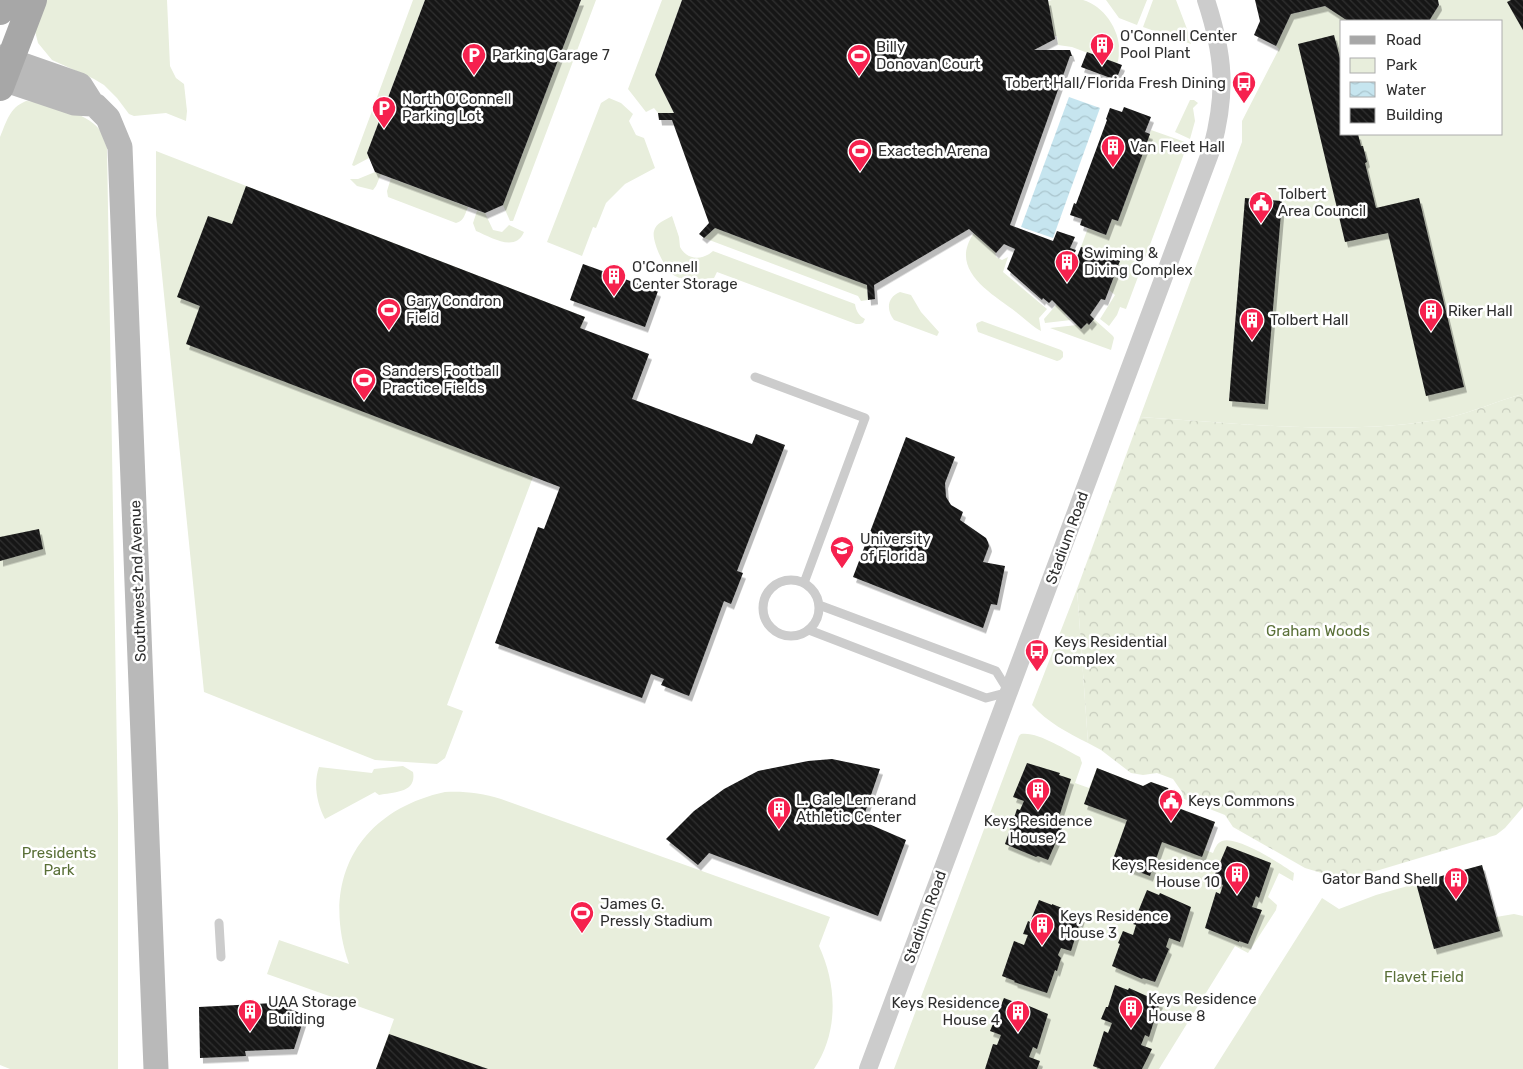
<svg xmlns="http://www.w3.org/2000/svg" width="1523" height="1069" font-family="Rubik,sans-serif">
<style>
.green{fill:#e8eedc}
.forest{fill:url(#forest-crowns)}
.water{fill:url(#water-waves)}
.building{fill:url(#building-back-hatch);filter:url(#shadow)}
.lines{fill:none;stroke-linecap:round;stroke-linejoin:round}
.lane{stroke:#ccc;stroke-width:9}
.street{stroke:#ccc;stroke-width:18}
.secondary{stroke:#b9b9b9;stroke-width:25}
.primary{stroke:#a7a7a7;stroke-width:28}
.labels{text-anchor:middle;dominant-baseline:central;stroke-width:5;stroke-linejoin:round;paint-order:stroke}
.poi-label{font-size:15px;fill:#2f2f2f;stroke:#fff;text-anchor:start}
.street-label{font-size:15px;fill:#2f2f2f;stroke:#fff}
.park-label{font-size:15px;fill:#5a7038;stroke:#fff}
</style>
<defs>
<pattern id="forest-crowns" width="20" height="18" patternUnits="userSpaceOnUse" patternTransform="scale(1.25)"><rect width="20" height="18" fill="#e8eedc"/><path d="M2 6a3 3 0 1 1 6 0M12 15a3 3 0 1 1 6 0" fill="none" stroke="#c7ccbd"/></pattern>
<pattern id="water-waves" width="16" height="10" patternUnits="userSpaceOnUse" patternTransform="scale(1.25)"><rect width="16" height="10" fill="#c6e5ef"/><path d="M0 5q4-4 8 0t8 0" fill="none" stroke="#aac5cd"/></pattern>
<pattern id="building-back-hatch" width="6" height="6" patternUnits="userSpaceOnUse" patternTransform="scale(1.25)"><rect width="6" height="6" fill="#161616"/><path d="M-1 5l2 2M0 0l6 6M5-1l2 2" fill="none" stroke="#303030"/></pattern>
<filter id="shadow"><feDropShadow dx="3" dy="5.5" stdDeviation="0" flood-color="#0004"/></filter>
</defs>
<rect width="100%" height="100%" fill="#fff"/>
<path class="green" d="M43 0H167L170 66 176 78 184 84 187 111 186 121 166 113 134 116 129 114 117 98 104 85 94 79 52 60 38 43 35 31Z
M413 0H425L367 153 369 158 354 166 352 165Z
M581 0H596L513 221H510L503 205Z
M662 0H682L655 75 674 113H658L654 108 646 112 628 89Z
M1052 0C1061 0 1074 0 1083 0 1108 7 1126 40 1117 64L1072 47 1058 45 1057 36H1054L1048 1Z
M1106 0H1147L1137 25 1119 18Z
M1153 0H1176L1187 29 1191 44 1143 27Z
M1438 0H1523V394C1497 401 1473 412 1447 418 1349 437 1239 423 1140 417L1242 142V121L1279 49 1276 46 1291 14 1325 6 1348 20 1342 21V134H1502V21H1429L1439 5Z
M609 98 621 103 633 114 629 121 636 135 644 138 655 168 625 184 606 203 596 228 593 227 582 256 547 242 601 103Z
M1190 100H1194L1198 103 1193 108 1195 121 1190 139 1175 132Z
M26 101C45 101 87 113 99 129 102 133 104 141 107 147L118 817V1069H10L0 1065V137C7 121 9 108 26 101Z
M1151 130 1188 143 1126 309 1120 307 1117 315 1109 326 1100 319 1115 295 1109 290 1120 261 1081 247 1088 228 1106 235 1112 219 1118 221Z
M156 151 585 317 526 474 533 477 447 705 463 711 445 758 437 764 375 760 204 692 156 215Z
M375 172 381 174 376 186 373 190 357 186 350 179H358Z
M391 178 468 207C465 214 464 221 456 223L388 197 387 191Z
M477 211 485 213 493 230 502 232 509 225 524 232C515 253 491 237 476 231L473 223Z
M672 216 679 237 680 247C687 260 702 261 713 251L855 304C856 311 859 316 865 319L863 323 860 324H856L717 272 714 278C702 279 686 282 675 276 666 272 651 241 654 231 656 223 665 220 672 216Z
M715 228 867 285 868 300 861 301 858 296 704 238Z
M974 233 995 252 996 257 1002 260 1008 257 1003 272 1047 309 1039 318 1041 331C1034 328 1023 317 1016 312 991 293 948 270 974 233Z
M900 292 911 295 921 312 939 332 937 336 894 320C886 310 887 297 900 292Z
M1057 304 1067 313 1065 315 1071 320 1045 323 1044 319Z
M1094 319 1113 336 1114 338 1111 350 1050 328 1077 325 1081 329 1087 323 1090 325Z
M982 321 1061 350 1063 352V357L1060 360 1057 361 978 332 976 325 977 323Z
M1077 589 1088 743C1068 733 1047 722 1032 705Z
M1021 734C1037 731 1066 750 1080 757L1082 763 1075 783 1089 788 1097 768 1143 786 1151 782C1167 788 1172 787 1173 806L1215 822 1205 850 1213 853C1215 848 1217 843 1222 841 1237 835 1281 864 1294 873L1293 881 1279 873 1268 897 1277 905 1276 910 1248 953 1235 946 1159 1069H894L1019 736Z
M403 766 413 772C417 793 394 792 379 795L375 792 325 819C317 804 313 784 319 767L372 773 374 769Z
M445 792C464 791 482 793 501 799L830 917 819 946C837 985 839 1032 814 1069H376L394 1019 267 974 279 940 349 964C320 881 358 811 445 792Z
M1482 865 1496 917 1514 914 1523 916V1069H1214L1322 898 1339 909 1376 895Z"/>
<path class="forest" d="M1523 394V807L1505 828 1496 835 1356 877 1338 878 1305 868 1233 827 1225 815 1184 799 1182 792 1173 779 1157 773 1143 775 1131 773 1101 750 1088 743 1077 589 1140 417C1239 423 1349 437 1447 418 1473 412 1497 401 1523 394Z"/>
<path class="water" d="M1069 97 1100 108 1053 238 1021 227Z"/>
<path class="building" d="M425 0H581L503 205 485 213 375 172 367 153Z
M682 0H1048L1055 39 1034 50H1070L1072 56H1070L1010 225 1053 241 1057 231 1075 237 1070 248 1076 250 1065 275 1069 277 1081 247 1120 261 1105 300 1101 299 1090 315 1094 319 1089 325 1087 323 1081 329 1052 300 1049 303 1043 298 1042 300 1007 269 1015 249 1004 244 996 253 969 229 874 285 875 299 868 300 867 285 715 228 704 238 699 234 709 223 672 120H659L658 113H674L655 75Z
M1255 0H1438L1439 5 1429 21H1348L1325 6 1291 14 1276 46 1254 35 1260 21Z
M1511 0H1523V30L1507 2Z
M1334 35 1342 66V134H1358L1361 146H1363L1367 162 1365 163 1376 208 1419 198 1464 387 1426 396 1388 233 1345 242 1298 44Z
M1087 52 1122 65 1116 80 1081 67Z
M1124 107 1151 117 1145 132 1150 134 1118 221 1112 219 1106 235 1080 225 1082 219 1070 215 1074 203 1076 204 1107 120 1106 119 1110 108 1122 112Z
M246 186 585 317 580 328 649 354 632 399 752 444 756 434 785 445 737 571 743 573 731 604 724 601 689 696 661 685 664 679 651 674 642 698 495 643 538 527 544 529 560 487 186 344 200 306 177 297 208 216 232 224Z
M1245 198 1282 201 1265 404 1229 401Z
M583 264 658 291 645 327 570 300Z
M906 437 955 457 945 483 946 497 951 505 963 512 960 520 986 538 988 542 989 546 983 562 1005 566 997 605 991 604 983 628 853 577Z
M39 529 43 549 0 561V537Z
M832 759 880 769 862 821 906 840 878 916 709 853 698 865 666 839 694 811 724 789 758 771 808 761Z
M1027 763 1060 773 1059 775 1071 779 1060 814 1056 812 1053 823 1063 826 1048 860 1038 856 1036 857 1005 844 1017 809 1020 810 1024 801 1013 797Z
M1097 768 1143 786 1151 782 1168 788 1172 795 1173 806 1215 822 1202 857 1162 842 1150 876 1112 862 1127 820 1084 804Z
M1227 846 1271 863 1259 898 1256 896 1252 907 1262 910 1248 944 1239 941V942L1205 928 1216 892 1220 894 1223 885 1212 881Z
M1482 865 1500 931 1434 949 1416 883Z
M1147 890 1159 895 1160 893 1191 907 1180 942 1169 938 1166 947 1169 949 1155 982 1143 978 1142 979 1112 966 1120 944 1118 943 1123 931 1133 935 1136 925 1133 924Z
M1039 900 1052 905V904L1082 916 1071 951 1061 948 1058 955 1061 958 1057 971 1055 970 1047 993 1014 982 1015 981 1002 976 1014 941 1024 945 1028 935 1023 934 1028 921 1030 922Z
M1115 985 1128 990 1129 988 1160 1002 1149 1037 1145 1035 1141 1045 1152 1049 1142 1069H1101L1093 1066 1104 1031 1108 1033 1112 1023 1101 1019 1106 1007H1108Z
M1004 998 1017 1003V1001L1048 1014 1037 1049 1033 1047 1029 1057 1040 1061 1037 1069H985L993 1044 997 1045 1001 1035 990 1031Z
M274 1003 305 1015 294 1049 245 1051 246 1056 200 1058 199 1007Z
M389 1034 488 1069H376Z"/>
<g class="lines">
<path class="lane" d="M755 377 865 418 804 583
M763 608a28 28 0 1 1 56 0a28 28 0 1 1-56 0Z
M809 630 986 698 1009 692 996 671 819 605
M219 923 221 957"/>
<path class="street" d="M868 1069 1212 148C1227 92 1224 55 1206 0"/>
<path class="secondary" d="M0 57 80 85 92 104
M0 78 74 103 92 104 96 106 108 118 120 147 156 1069"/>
<path class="primary" d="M0 11 4 0
M0 87 33 0"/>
</g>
<defs>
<g id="building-pin" transform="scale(1.25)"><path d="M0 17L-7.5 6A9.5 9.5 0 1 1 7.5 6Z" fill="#f6214e" stroke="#fff"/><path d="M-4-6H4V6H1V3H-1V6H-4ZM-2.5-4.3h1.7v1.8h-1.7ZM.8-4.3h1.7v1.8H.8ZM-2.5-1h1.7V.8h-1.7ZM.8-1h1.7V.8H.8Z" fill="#fff"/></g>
<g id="parking-pin" transform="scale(1.25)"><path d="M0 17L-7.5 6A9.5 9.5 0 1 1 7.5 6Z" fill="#f6214e" stroke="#fff"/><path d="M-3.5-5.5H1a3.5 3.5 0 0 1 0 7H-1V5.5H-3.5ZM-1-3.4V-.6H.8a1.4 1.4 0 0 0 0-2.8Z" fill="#fff"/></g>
<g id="stadium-pin" transform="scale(1.25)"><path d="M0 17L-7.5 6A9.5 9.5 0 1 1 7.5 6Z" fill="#f6214e" stroke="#fff"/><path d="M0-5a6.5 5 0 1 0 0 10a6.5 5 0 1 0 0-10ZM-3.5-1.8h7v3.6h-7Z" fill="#fff"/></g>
<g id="bus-pin" transform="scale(1.25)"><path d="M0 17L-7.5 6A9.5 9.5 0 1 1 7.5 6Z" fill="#f6214e" stroke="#fff"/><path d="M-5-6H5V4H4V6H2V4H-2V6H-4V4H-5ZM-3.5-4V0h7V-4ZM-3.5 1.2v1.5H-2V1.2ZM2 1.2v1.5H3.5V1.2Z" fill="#fff"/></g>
<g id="civic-pin" transform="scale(1.25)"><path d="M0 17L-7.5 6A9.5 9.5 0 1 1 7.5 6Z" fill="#f6214e" stroke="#fff"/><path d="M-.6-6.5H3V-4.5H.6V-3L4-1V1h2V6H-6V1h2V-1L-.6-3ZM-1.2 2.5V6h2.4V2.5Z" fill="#fff"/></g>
<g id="university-pin" transform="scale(1.25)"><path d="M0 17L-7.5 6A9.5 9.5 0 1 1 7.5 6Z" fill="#f6214e" stroke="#fff"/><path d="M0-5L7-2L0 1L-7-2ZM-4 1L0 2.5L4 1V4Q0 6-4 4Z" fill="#fff"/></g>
</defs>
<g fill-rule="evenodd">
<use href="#building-pin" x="1102" y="45"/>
<use href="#parking-pin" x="474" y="55"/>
<use href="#stadium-pin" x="859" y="56"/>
<use href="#bus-pin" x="1244" y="83"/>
<use href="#parking-pin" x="384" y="108"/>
<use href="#building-pin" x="1113" y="147"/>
<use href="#stadium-pin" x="860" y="151"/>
<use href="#civic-pin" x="1261" y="203"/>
<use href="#building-pin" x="1067" y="262"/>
<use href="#building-pin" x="614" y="276"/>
<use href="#stadium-pin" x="389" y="310"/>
<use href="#building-pin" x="1431" y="311"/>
<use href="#building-pin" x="1252" y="320"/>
<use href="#stadium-pin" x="364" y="380"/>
<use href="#university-pin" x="842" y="548"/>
<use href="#bus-pin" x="1037" y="651"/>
<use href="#building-pin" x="1038" y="790"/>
<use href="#civic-pin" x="1171" y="801"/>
<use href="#building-pin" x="779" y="809"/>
<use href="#building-pin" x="1237" y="874"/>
<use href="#building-pin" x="1456" y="879"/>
<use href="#stadium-pin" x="582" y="913"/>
<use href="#building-pin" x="1042" y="925"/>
<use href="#building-pin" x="1131" y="1008"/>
<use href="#building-pin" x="250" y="1011"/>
<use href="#building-pin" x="1018" y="1012"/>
</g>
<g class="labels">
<g class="poi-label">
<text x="1120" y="36">O'Connell Center<tspan x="1120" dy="17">Pool Plant</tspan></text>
<text x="876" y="47">Billy<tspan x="876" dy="17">Donovan Court</tspan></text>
<text x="492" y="55">Parking Garage 7</text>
<text x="1226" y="83" text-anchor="end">Tobert Hall/Florida Fresh Dining</text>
<text x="402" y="99">North O'Connell<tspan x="402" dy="17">Parking Lot</tspan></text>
<text x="1130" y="147">Van Fleet Hall</text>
<text x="878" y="151">Exactech Arena</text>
<text x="1278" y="194">Tolbert<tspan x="1278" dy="17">Area Council</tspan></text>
<text x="1084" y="253">Swiming &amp;<tspan x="1084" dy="17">Diving Complex</tspan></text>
<text x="632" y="267">O'Connell<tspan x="632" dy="17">Center Storage</tspan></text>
<text x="406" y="301">Gary Condron<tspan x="406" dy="17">Field</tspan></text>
<text x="1448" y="311">Riker Hall</text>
<text x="1270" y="320">Tolbert Hall</text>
<text x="382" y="371">Sanders Football<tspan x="382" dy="17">Practice Fields</tspan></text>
<text x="860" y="539">University<tspan x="860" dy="17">of Florida</tspan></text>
<text x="1054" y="642">Keys Residential<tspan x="1054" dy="17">Complex</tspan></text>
<text x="796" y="800">L. Gale Lemerand<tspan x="796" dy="17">Athletic Center</tspan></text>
<text x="1188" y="801">Keys Commons</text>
<text x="1038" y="821" text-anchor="middle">Keys Residence<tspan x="1038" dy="17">House 2</tspan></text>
<text x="1220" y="865" text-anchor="end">Keys Residence<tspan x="1220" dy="17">House 10</tspan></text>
<text x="1438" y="879" text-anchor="end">Gator Band Shell</text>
<text x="600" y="904">James G.<tspan x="600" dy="17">Pressly Stadium</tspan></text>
<text x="1060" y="916">Keys Residence<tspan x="1060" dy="17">House 3</tspan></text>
<text x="1148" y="999">Keys Residence<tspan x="1148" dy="17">House 8</tspan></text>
<text x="268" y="1002">UAA Storage<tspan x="268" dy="17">Building</tspan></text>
<text x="1000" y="1003" text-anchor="end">Keys Residence<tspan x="1000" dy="17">House 4</tspan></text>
</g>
<g class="street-label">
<text transform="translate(1067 538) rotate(-70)">Stadium Road</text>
<text transform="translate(138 581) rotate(-92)">Southwest 2nd Avenue</text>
<text transform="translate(925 917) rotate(-70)">Stadium Road</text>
</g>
<g class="park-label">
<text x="1318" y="631">Graham Woods</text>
<text x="59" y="853">Presidents<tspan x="59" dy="17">Park</tspan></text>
<text x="1424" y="977">Flavet Field</text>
</g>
</g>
<rect x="1340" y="20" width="162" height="115" fill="#ffffff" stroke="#acacac"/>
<rect x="1350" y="36" width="25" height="8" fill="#a7a7a7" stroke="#acacac"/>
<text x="1386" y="45" font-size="15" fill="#2f2f2f">Road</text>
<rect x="1350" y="58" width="25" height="15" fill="#e8eedc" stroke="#acacac"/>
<text x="1386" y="70" font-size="15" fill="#2f2f2f">Park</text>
<rect x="1350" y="82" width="25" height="15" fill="url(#water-waves)" stroke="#acacac"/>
<text x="1386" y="95" font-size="15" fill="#2f2f2f">Water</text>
<rect x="1350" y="108" width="25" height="15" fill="url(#building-back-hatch)" stroke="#acacac"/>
<text x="1386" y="120" font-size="15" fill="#2f2f2f">Building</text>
</svg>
